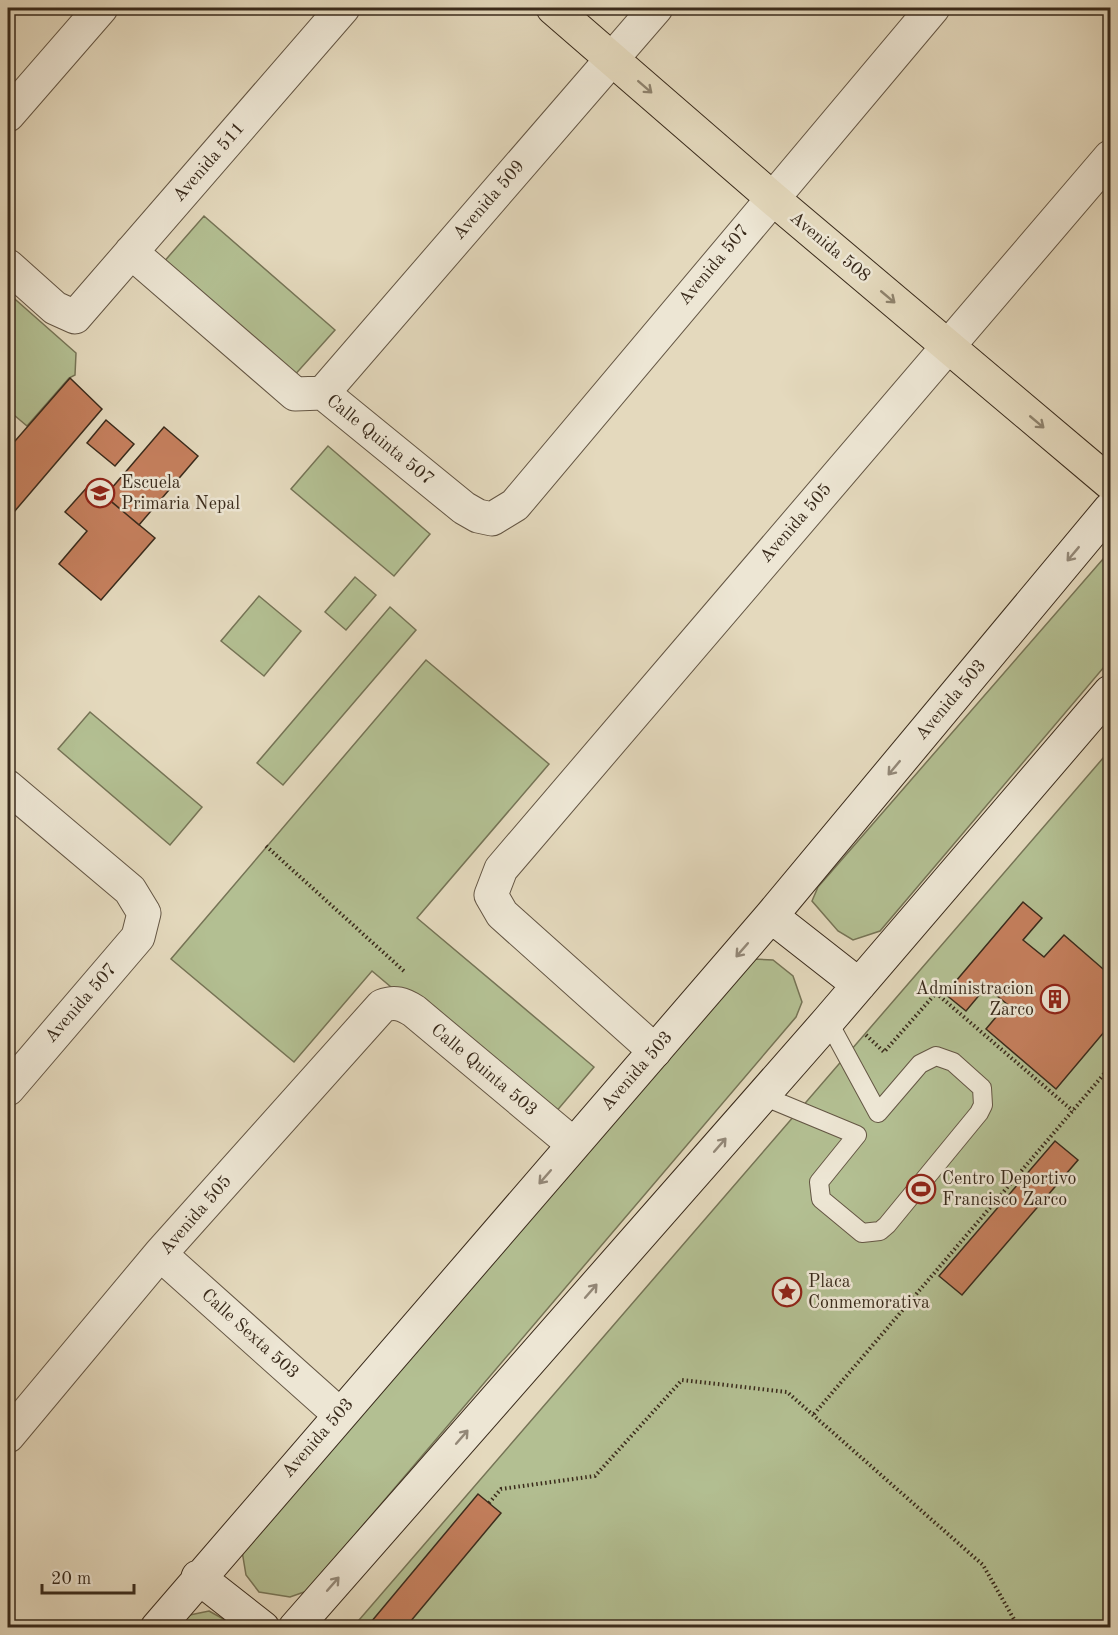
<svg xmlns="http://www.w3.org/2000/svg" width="1118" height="1635" font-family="'Old Standard TT',serif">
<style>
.green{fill:#b3bf92;stroke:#767456;stroke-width:1.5}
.building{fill:#c57f5d;stroke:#392a1b;stroke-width:1.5}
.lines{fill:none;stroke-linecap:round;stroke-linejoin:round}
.lane-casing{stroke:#645644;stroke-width:20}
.street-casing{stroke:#645644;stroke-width:35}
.secondary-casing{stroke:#392a1b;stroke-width:35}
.primary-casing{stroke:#392a1b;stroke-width:35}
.path{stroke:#392a1b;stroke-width:4;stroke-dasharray:1.5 3;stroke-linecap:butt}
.lane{stroke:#ede6d4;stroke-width:18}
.street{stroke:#ede6d4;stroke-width:33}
.secondary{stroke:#ede6d4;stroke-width:33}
.primary{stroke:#e4d9bd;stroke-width:33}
.oneway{stroke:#8e826c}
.oneway2{stroke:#938878}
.labels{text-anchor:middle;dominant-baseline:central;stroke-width:5;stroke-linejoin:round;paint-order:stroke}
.street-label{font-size:18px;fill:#392a1b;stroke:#ede6d4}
.poi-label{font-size:18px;fill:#392a1b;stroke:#ede6d4;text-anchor:start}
</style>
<rect width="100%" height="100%" fill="#e4d9bd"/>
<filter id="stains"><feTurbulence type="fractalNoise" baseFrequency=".00333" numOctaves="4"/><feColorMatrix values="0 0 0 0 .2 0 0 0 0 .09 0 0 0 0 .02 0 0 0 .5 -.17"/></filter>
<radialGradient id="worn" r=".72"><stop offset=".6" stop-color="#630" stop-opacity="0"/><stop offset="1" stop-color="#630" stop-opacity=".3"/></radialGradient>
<path class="green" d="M204 216 335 330 292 378 162 264Z
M8 293 76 353 75 375 69 378 27 426 8 410Z
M328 446 430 534 394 576 291 489Z
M1110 551V660L880 931 853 940 838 931 812 901 818 887Z
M355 577 376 595 346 630 325 612Z
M259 596 301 631 264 676 221 641Z
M390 607 416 630 283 785 257 763Z
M426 660 549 764 417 918 594 1067 549 1120 372 971 294 1062 171 959Z
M90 712 202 807 170 845 58 749Z
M1110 750V1627H353Z
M753 959 773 960 793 976 802 1002 796 1017 307 1591 290 1597 259 1592 246 1575 242 1551Z
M209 1611 238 1627 175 1628 185 1616Z"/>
<path class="building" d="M70 378 102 409 8 519V449Z
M106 420 134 444 115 466 87 443Z
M164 427 198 456 139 525 105 496Z
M90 484 155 538 101 600 59 564 87 531 65 512Z
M1023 902 1042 918 1023 940 1044 957 1064 935 1110 975V1025L1056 1089 986 1029 1007 1004 986 987 966 1011 945 994Z
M1055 1141 1078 1160 962 1295 939 1276Z
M478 1494 501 1513 405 1628H366Z"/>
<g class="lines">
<g class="lane-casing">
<path id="lane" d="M763 1096 857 1135 819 1182 821 1199 862 1233 880 1231 887 1225 979 1113 983 1105 982 1088 953 1062 936 1056 920 1064 878 1113 828 1021"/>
</g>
<g class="street-casing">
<path id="street" d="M8 115 101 8
M131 252 295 394 323 393 464 508 478 516 492 519 515 505 933 8
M8 266 55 308 75 317 343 8
M323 393 656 8
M8 787 130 890 144 913 138 937 8 1089
M655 1051 502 914 491 895 501 869 1110 157
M160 1254 339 1414
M8 1436 160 1254 382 1006C395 1001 403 1004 414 1011L573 1144"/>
</g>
<g class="secondary-casing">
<path id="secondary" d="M771 916 859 985
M198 1577 263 1628
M157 1628 771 916 1110 509
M295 1628 828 1021 1110 692"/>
</g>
<g class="primary-casing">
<path id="primary" d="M553 8 771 197 1110 483"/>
</g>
<path class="path" d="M266 846 405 972
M866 1035 884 1052 936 993 1073 1111
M814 1414 1110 1067
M489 1503 501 1489 595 1476 682 1380 787 1392 983 1565 1019 1628"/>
<use href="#lane" class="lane"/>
<use href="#street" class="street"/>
<use href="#secondary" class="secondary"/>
<use href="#primary" class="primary"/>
</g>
<defs><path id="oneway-shaft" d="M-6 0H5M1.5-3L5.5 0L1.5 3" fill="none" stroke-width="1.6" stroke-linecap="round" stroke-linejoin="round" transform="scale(1.5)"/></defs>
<g class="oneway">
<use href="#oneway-shaft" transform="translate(645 87) rotate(41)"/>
<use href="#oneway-shaft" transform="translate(888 297) rotate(40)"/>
<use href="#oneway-shaft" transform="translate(1037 422) rotate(40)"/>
</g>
<g class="oneway2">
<use href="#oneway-shaft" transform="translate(1073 554) rotate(130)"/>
<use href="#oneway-shaft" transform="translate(894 768) rotate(130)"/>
<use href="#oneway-shaft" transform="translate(742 950) rotate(131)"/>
<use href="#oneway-shaft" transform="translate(720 1145) rotate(-49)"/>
<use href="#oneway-shaft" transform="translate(545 1177) rotate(131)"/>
<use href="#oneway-shaft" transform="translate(591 1291) rotate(-49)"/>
<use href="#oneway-shaft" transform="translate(462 1437) rotate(-49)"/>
<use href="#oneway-shaft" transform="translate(333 1584) rotate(-49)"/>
</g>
<defs>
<g id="school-ring" transform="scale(1.5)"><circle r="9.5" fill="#ede6d4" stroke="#8f2418" stroke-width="1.5"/><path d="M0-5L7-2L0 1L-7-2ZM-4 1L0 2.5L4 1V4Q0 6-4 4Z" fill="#8f2418"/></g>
<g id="building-ring" transform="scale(1.5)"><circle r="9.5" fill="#ede6d4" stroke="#8f2418" stroke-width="1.5"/><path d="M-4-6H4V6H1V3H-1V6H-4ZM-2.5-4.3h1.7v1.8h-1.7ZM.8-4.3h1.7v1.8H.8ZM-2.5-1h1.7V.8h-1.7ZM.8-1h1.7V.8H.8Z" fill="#8f2418"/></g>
<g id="stadium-ring" transform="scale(1.5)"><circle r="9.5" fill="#ede6d4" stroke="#8f2418" stroke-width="1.5"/><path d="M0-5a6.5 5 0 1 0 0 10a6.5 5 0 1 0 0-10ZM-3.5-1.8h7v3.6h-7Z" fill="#8f2418"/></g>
<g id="sight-ring" transform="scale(1.5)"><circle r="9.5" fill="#ede6d4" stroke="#8f2418" stroke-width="1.5"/><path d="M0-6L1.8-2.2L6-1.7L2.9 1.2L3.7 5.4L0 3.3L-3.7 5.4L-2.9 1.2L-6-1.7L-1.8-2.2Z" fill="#8f2418"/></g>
</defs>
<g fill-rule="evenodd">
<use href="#school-ring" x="100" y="493"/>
<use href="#building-ring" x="1055" y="999"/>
<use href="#stadium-ring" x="921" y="1189"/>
<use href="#sight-ring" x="787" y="1292"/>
</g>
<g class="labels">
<g class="street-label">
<text transform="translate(209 162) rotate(-49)">Avenida 511</text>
<text transform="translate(489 200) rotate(-49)">Avenida 509</text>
<text transform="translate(830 247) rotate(40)">Avenida 508</text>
<text transform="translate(714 265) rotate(-50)">Avenida 507</text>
<text transform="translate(380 440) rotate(39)">Calle Quinta 507</text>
<text transform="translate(796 523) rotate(-49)">Avenida 505</text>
<text transform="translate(951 700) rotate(-50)">Avenida 503</text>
<text transform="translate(81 1003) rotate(-49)">Avenida 507</text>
<text transform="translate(484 1070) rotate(40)">Calle Quinta 503</text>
<text transform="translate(637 1071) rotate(-49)">Avenida 503</text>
<text transform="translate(196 1215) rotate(-49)">Avenida 505</text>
<text transform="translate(250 1334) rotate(42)">Calle Sexta 503</text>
<text transform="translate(318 1438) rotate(-49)">Avenida 503</text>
</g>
<g class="poi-label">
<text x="121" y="483">Escuela<tspan x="121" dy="21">Primaria Nepal</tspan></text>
<text x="1034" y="989" text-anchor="end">Administracion<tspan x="1034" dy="21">Zarco</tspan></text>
<text x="942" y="1179">Centro Deportivo<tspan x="942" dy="21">Francisco Zarco</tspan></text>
<text x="808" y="1282">Placa<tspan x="808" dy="21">Conmemorativa</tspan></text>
</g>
</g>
<rect width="1118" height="1635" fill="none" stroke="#e4d9bd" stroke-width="30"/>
<rect x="9" y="9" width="1100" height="1617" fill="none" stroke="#392a1b" stroke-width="3"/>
<rect x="15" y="15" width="1088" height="1605" fill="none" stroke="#392a1b" stroke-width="1.5"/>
<path d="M42 1584v9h92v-9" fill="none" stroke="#392a1b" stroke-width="3"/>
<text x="51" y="1584" font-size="18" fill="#392a1b" stroke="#ede6d4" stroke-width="4.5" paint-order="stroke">20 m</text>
<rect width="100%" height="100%" filter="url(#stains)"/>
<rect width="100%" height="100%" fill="url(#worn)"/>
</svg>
